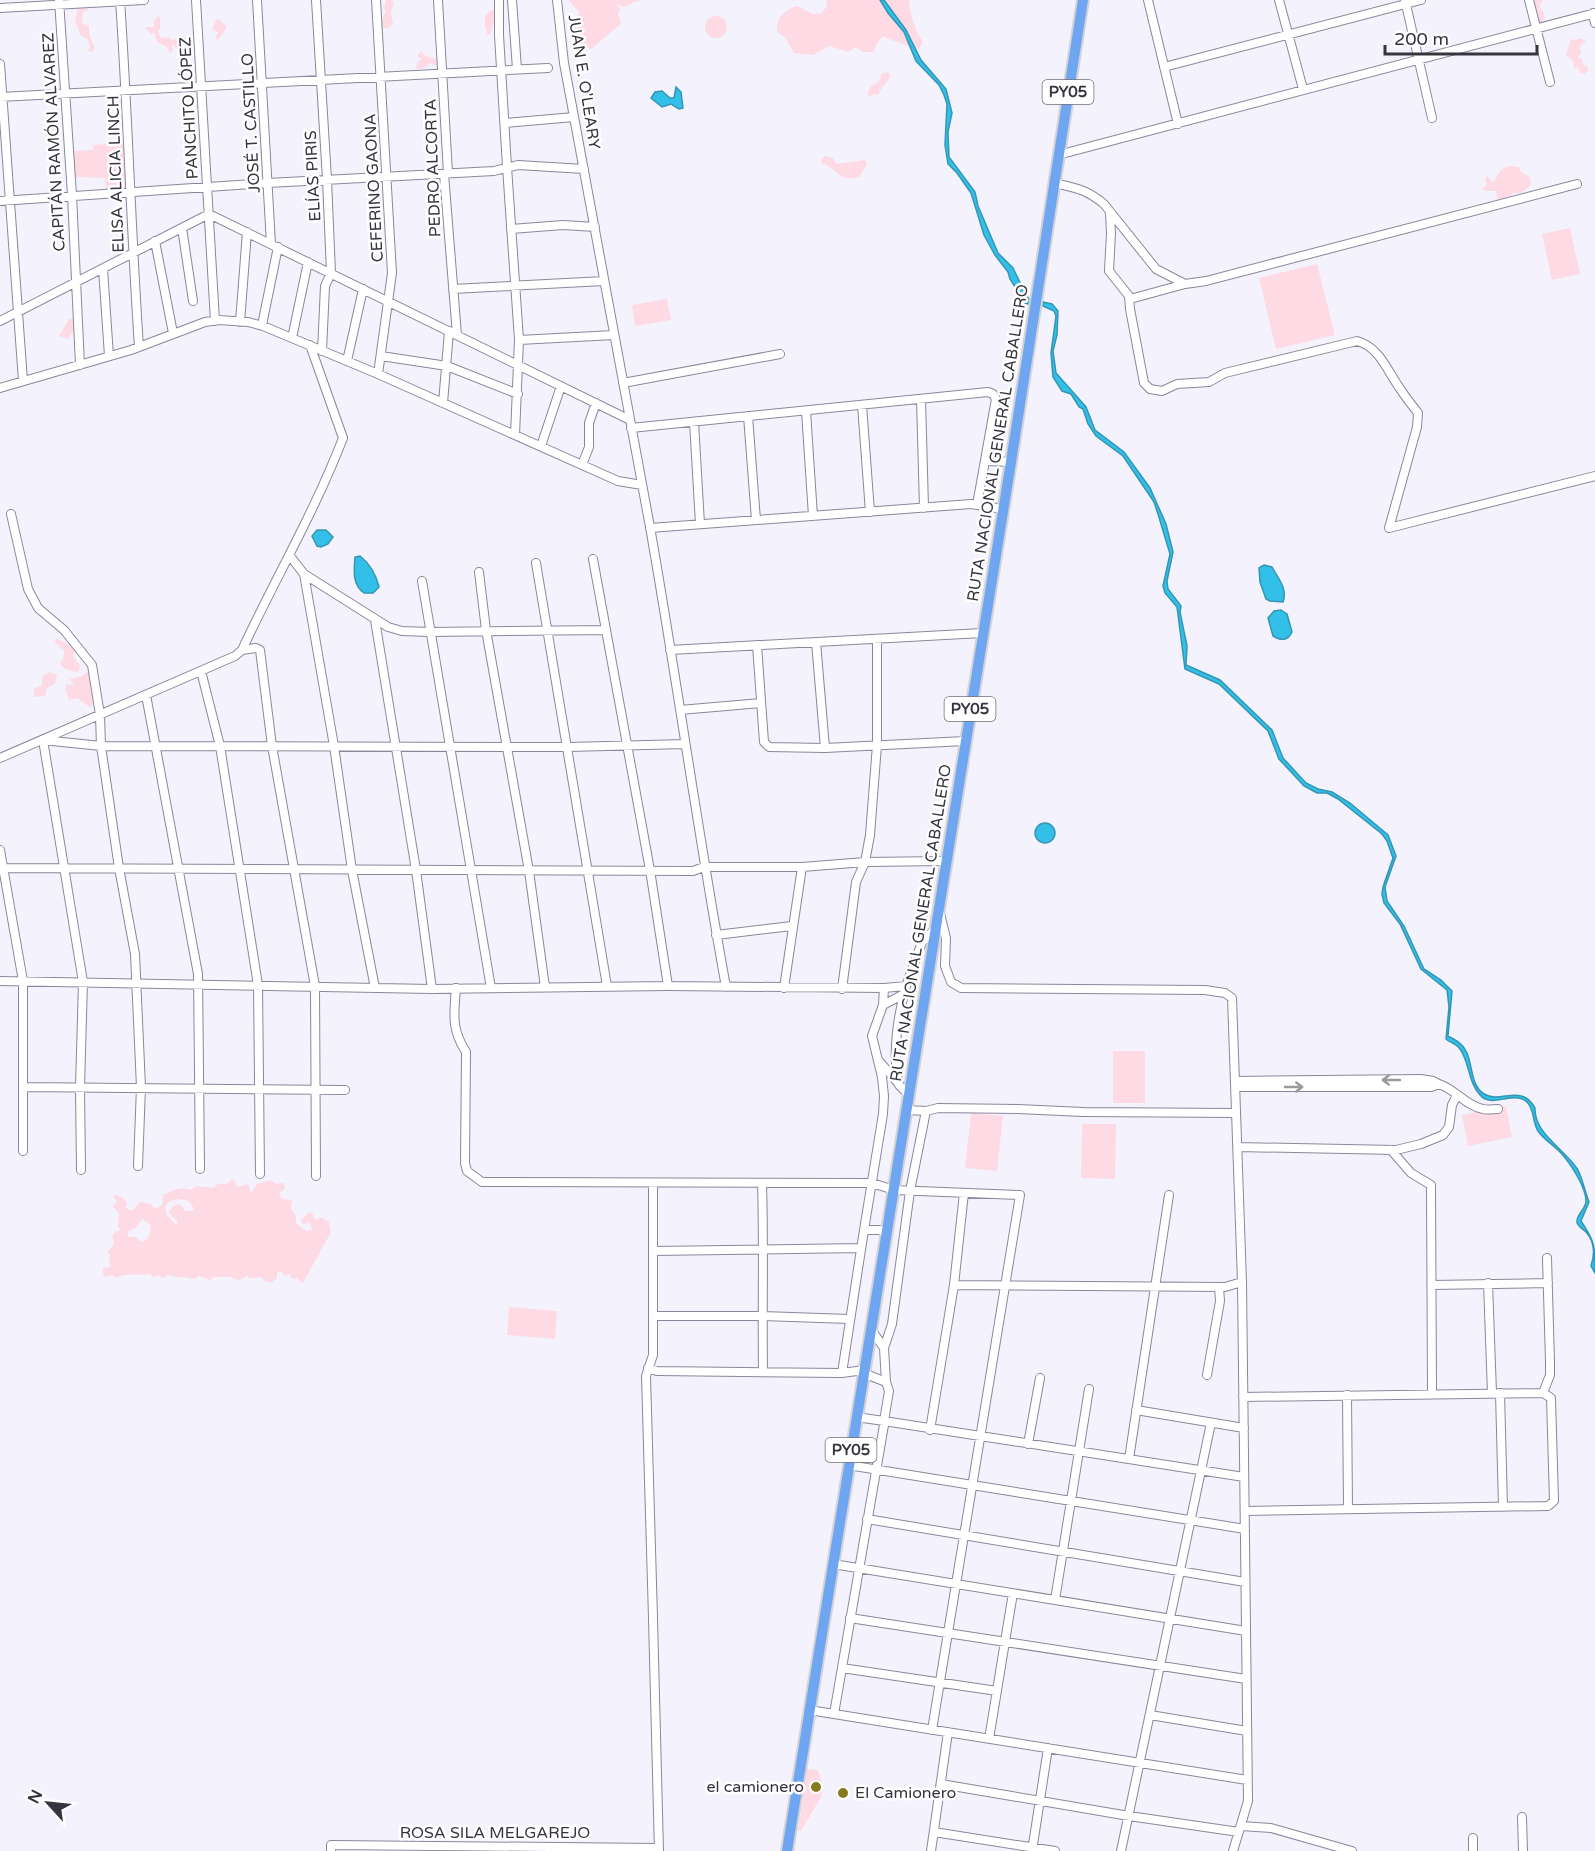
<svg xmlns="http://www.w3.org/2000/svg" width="1595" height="1851" font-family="'Varela Round',sans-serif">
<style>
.green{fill:#fedae5;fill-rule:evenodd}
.water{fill:#33c0e8;stroke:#3496b5;stroke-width:1.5}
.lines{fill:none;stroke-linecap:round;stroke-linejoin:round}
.minor-casing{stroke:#89879d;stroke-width:10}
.highway-casing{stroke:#d3d3d5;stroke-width:14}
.minor{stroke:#fff;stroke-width:8}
.highway{stroke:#6ea6f1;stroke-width:10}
.oneway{stroke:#9a9a9e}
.poi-dot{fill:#89791e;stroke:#fff;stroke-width:2}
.labels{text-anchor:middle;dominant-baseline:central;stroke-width:5;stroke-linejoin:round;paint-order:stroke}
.shield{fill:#fff;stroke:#727278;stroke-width:1.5}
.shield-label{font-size:15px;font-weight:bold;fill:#36353e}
.street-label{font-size:16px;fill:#36353e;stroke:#fff}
.poi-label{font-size:16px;fill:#36353e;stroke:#fff;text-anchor:end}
</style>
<rect width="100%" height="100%" fill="#f4f3fd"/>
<path class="green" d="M385 0H392L394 2 391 13 393 24 387 29 383 27 381 21 386 11 382 8 385 5Z
M568 0H640L623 7 616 3 620 9 618 14 621 24 591 49 576 44 575 26 579 12Z
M826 0H909C910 14 915 31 923 42L918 50C906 44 895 42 883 36L877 43 873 52H863L856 47 848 52 830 46 813 55 794 53 785 37 777 32C777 17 783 11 797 6L813 14 822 13 827 6Z
M1531 0H1543L1539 6 1545 15 1542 22H1538Z
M82 5 89 10 83 12 82 23 89 26V34L95 49 92 52 88 51 90 47 88 39 81 36 75 20 78 7Z
M492 10H498C497 19 492 24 491 33L488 35 487 34C485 25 481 14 492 10Z
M158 16 160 17V29L158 31 161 38 169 37 173 40 183 36 187 38 177 49 172 43 173 50 170 53 166 46C159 44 155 41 155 33L152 34 147 31 146 27H154V21Z
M705 27a11 11 0 1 1 22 0a11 11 0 1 1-22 0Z
M219 19 227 27 218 40 215 37 219 32 213 30 215 21Z
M1581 38 1586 42 1580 46 1581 53 1578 57 1583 60 1582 64 1588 67V71L1584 74 1580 73 1578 67 1574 69V62L1566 55 1571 39 1575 40Z
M422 51 424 55 438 60 435 66 430 63 426 67 418 69 416 68 418 61 422 59 418 57V54Z
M887 72 891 74C889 82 882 85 878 95L874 94 870 97 867 94 871 86 879 82 882 73Z
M127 142 129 190 106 191 105 178 73 177 71 151 93 150V145Z
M824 156 833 158 836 164 865 160 867 164 860 176C841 185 837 167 822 164L821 160Z
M1510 166 1519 167 1521 172 1530 177 1531 185 1521 193H1513L1511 196 1497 200 1496 191H1486L1482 189 1487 185 1485 179 1487 176 1493 183C1499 175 1498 169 1510 166Z
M1570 228 1580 274 1552 280 1542 234Z
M1317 264 1335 335 1276 349 1259 278Z
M667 299 671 320 635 326 632 305Z
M79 318 82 329 73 332 68 339 59 336 69 319Z
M56 638 75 648 73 656 81 666 78 672C70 671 64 670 60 663L63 660 64 651 55 642Z
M89 671 99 684 97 688 99 699 90 707 77 698 69 700 65 688 67 684 74 686 70 679 82 676Z
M49 672 57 675 55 684 47 688 45 696 34 697V689L42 685V677Z
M1113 1051H1145V1103H1113Z
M1506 1106 1512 1137 1468 1146 1462 1115Z
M971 1113 1003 1116 997 1171 965 1168Z
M1082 1124H1116L1115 1179 1081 1178Z
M232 1179 235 1181 237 1187 248 1184 250 1191 252 1192 257 1184 271 1180 276 1184 284 1183 285 1189 280 1192V1196L283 1199 292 1200 291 1208 296 1216V1223L306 1231 312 1230 310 1222 305 1224 301 1223 302 1219 308 1213H312L315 1220 322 1218 329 1222 331 1232 303 1283 297 1278 292 1279 290 1274 285 1276 281 1271 277 1272V1278L272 1282H266L261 1277 250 1278 247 1276 238 1281C230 1274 221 1278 213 1277L210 1280 199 1276 195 1279 184 1277 182 1278 169 1275 163 1278 158 1275 153 1278 150 1274C139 1276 125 1272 116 1278L113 1275 105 1277 102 1271 104 1267 108 1268 111 1265 109 1261 110 1255 108 1252 114 1243 112 1237 114 1233 121 1230 118 1227 119 1214 113 1206 117 1201 113 1197 114 1195 122 1197 127 1203 125 1207 132 1211 140 1202 151 1204 153 1207 158 1208 163 1204V1195C171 1192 179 1185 190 1190L197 1186 213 1188 218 1184H227ZM178 1199 189 1201 194 1209 193 1211H185L182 1206 178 1204 172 1207 169 1213 178 1222 176 1225 167 1215 165 1207 168 1202ZM142 1219 151 1225C150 1232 150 1240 142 1242L135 1237H129L127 1233 130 1230 136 1228Z
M509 1307 557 1311 555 1339 507 1335Z
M807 1769 818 1770 823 1789 821 1797 801 1831 798 1830Z"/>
<path class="water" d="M880 0H884L906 30 921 60 946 89 952 113 948 132 949 157 975 192 978 206 998 253 1013 268 1026 295 1029 299 1032 300V305L1025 303 1010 279 1008 272 995 255 984 235 971 193 957 173 948 164 945 145 947 104 944 95 939 85 916 61 904 32 888 13Z
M676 87 681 92 683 108 679 109 671 104 662 107 651 98 655 92 662 91 670 98H674Z
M1043 302 1052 304 1058 311 1057 335 1053 351 1056 373 1086 407 1095 430 1124 452 1150 488 1166 524 1173 552 1167 581 1168 589 1181 606 1180 612 1187 646 1186 665 1220 680 1272 730 1283 758 1306 783 1318 789 1332 792 1350 803 1388 835 1396 856 1385 887 1387 901 1404 926 1424 969 1441 980 1452 991 1448 1036C1455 1040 1462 1043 1466 1051 1473 1064 1470 1085 1484 1094 1501 1104 1521 1083 1535 1108 1534 1134 1565 1149 1578 1170 1583 1180 1585 1192 1589 1202L1581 1221C1595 1242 1595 1245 1595 1273L1591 1266C1595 1254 1595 1242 1586 1232 1583 1229 1577 1226 1577 1222 1576 1215 1586 1209 1586 1201 1586 1187 1570 1163 1561 1153 1554 1145 1544 1140 1538 1131 1532 1122 1535 1110 1527 1102 1513 1090 1492 1109 1480 1095 1468 1082 1470 1063 1460 1049 1456 1043 1450 1043 1446 1039L1449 1007 1447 990 1421 969 1400 924 1384 903 1382 894 1383 887 1393 858 1387 841 1382 834 1338 799 1327 793H1317L1304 786 1279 759 1268 731 1219 684 1185 669 1177 607 1165 593 1163 586 1170 554 1158 514 1154 502 1123 456 1096 436 1088 424 1083 409 1079 407 1071 394 1062 391 1053 377 1051 353 1056 316 1054 311 1043 306Z
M317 530H326L333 537 328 544 321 547 317 546 312 536Z
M360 556C370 564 376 574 379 587L373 593H364C352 585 354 570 355 557Z
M1264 565 1272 567C1278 578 1288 589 1283 602L1270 601 1266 599 1260 582 1259 568Z
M1281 610 1287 614 1292 632C1288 641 1281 641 1273 636L1268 618 1274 611Z
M1035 833a10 10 0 1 1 20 0a10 10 0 1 1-20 0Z"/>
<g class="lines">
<g class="minor-casing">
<path id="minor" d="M59 0 72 195 80 365
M120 0C128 116 131 231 139 347
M196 0 215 321
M257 0 271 244
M316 0 327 179 331 273 325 286 322 351
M376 0 392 273 378 374
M438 0 448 173 444 174 457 335
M499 0V35L507 167 519 340 515 435
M512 0 517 69
M557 0 564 63C592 218 622 372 650 527 677 680 698 834 726 987
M1148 0 1178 124
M1279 0 1303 89
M1405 0 1432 118
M1529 0 1550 82
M0 8 144 0
M1593 13 1595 23
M0 64 23 381
M1164 67 1421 0
M0 97 548 68
M505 123 574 117
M1058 155 1595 13
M1054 183C1076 188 1086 189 1104 204L1156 269 1185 284 1206 281 1577 184
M0 201 268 183 494 171 518 165 584 169
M1110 214 1111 233 1109 271 1129 296 1130 309 1144 383 1150 389 1162 391 1177 384 1209 382 1225 373 1357 341C1380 347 1387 371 1401 390 1406 398 1412 405 1418 413L1417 427 1389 528 1595 476
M182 228 193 301
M511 229 563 225 595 227
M155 241 173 333
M103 269 109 356
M453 289 604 281
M1130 299 1185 284
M0 321 209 214 630 420
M240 322 247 232
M262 325 278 247
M292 338 308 262
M519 340 614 335
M381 356 447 366 518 394
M347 361 363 289
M623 383 780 354
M0 388 131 350 205 322 219 320 248 322 263 326 378 374 618 481 642 485
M921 399 924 508
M443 403 449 331
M862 405 870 512
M806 411 813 516
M748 416 756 520
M694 422 700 524
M631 428 988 392 993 394 996 399 977 505
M541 446 561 386
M985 461 1011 462
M582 465 589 447V423L596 403
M11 514 28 589 38 608 64 630 92 665 100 715 101 746 119 868 135 954 141 1087 138 1166
M650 528 971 504 1003 509
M290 556 304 574 388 627 402 631 429 632 606 630
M593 559 650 870 668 986
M536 563 607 986
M479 572 486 630 529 871 545 987
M304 574 334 746 352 870 375 988
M422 581 491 988
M375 620 416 870 432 989
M816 642 825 748
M757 645 764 742 769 747 825 748 965 741
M242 650 256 648 260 650 272 746 315 986 316 1176
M670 650 982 633
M201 671 220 746 258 985 260 1174
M146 695 198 974 200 1169
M680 710 761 703
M0 758 235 656 242 650C275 579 315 511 343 438L310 345
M0 850 23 981V1151
M0 868 693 871 704 867H802L865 862 945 861
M940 914 946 938 945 966 951 982 961 988 1205 990 1225 993 1232 998 1242 1282 1248 1801 1233 1851
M716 935 792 926
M0 981 432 989 668 986 884 988 906 986 922 942 936 928
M906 986C898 1016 892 1055 899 1085L908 1094
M456 988C454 1014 451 1029 466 1052L465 1163 467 1171 482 1182 872 1183 894 1190 1020 1195C990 1373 960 1551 932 1730
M784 988 802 867
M842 989 856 882 865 862 870 835 877 745V639
M883 1005 904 994
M879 1061 899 1084
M1235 1081 1421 1079 1433 1081 1439 1084 1431 1087H1236
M1439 1084C1455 1089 1466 1106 1483 1109 1487 1110 1494 1109 1498 1109
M23 1087 345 1090
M906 1110 926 1111 938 1108 1018 1109 1083 1112 1236 1113
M1238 1147 1396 1150 1421 1144 1443 1135 1449 1127 1452 1105 1457 1095
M1391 1150 1411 1173 1431 1185 1432 1394
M81 1170 80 1088 83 982 43 740 101 746 568 747 685 744
M653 1183V1355L646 1376C650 1534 656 1693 659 1851
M762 1183C764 1246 762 1308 763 1371
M864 1230 883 1114 884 1096 882 1077 872 1036 883 1005 884 988
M653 1251 861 1248
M1488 1283 1492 1393
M954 1285 1225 1287 1242 1282
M1432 1285 1548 1283
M653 1316H762L850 1319
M871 1329 884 1348 886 1382
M884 1348 892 1324 910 1191 926 1111
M648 1368 657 1371 842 1373 864 1370
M842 1373 864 1230H880L887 1233
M863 1373 886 1382 889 1391 884 1421 1244 1477
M1207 1375 1220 1301 1219 1287
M1500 1393 1503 1507
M1543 1393 1550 1375V1362L1547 1258
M1347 1395 1348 1509
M1243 1397 1543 1393 1551 1398 1554 1501 1548 1506 1245 1511
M1136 1410 1244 1428
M930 1430 954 1285 964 1193
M1028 1444 1040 1378
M1129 1459 1169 1195
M848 1465 1245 1529
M867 1519 1245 1582
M833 1564 1246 1631
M1055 1600 1089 1389
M850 1618 1246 1679
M842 1668 997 1691
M809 1710 1247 1780
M834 1714 884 1425V1421L856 1417
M1150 1715 1247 1731
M989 1739 1013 1593
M941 1784 1129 1816 1239 1832
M1522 1817 1523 1851
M1241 1826 1271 1828 1352 1851
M934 1832 1055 1851
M1473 1838V1851
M331 1851V1845L659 1848
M931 1851 948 1732
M1032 1851 1048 1748
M1121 1851 1211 1423"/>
</g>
<g class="highway-casing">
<path id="highway" d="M787 1851 1011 462 1083 0"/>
</g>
<use href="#minor" class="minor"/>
<use href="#highway" class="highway"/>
</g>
<defs><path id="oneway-shaft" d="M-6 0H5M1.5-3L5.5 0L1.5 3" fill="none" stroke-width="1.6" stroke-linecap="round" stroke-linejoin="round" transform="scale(1.5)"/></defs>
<g class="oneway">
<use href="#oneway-shaft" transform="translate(1391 1080) rotate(180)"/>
<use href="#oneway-shaft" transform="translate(1294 1087)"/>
</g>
<g class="poi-dot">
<circle cx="816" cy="1787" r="6"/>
<circle cx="843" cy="1793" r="6"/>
</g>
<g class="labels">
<g class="shield">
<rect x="1042.5" y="80" width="51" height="24" rx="4.5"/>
<rect x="944.5" y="697" width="51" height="24" rx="4.5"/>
<rect x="825.5" y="1438" width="51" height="24" rx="4.5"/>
</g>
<g class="shield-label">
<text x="1068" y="92">PY05</text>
<text x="970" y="709">PY05</text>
<text x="851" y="1450">PY05</text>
</g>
<g class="street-label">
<text transform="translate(584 82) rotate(81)">JUAN E. O'LEARY</text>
<text transform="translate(189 108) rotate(-93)">PANCHITO LÓPEZ</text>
<text transform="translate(251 123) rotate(-93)">JOSÉ T. CASTILLO</text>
<text transform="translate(54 142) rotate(-93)">CAPITÁN RAMÓN ALVAREZ</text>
<text transform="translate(433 168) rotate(-92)">PEDRO ALCORTA</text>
<text transform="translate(116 174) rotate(-92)">ELISA ALICIA LINCH</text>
<text transform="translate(313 176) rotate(-93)">ELÍAS PIRIS</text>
<text transform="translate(374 188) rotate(-93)">CEFERINO GAONA</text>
<text transform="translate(998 443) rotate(-81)">RUTA NACIONAL GENERAL CABALLERO</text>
<text transform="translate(921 923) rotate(-81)">RUTA NACIONAL GENERAL CABALLERO</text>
<text x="495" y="1833">ROSA SILA MELGAREJO</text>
</g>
<g class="poi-label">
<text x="804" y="1787">el camionero</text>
<text x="855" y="1793" text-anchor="start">El Camionero</text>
</g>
</g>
<g transform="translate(48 1803) rotate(297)" stroke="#ffffff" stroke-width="4.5" paint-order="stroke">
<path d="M0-4.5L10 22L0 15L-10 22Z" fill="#36353e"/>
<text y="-9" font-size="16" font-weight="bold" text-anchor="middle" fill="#36353e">N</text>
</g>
<path d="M1385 45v9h152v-9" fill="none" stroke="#36353e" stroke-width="3"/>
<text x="1394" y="45" font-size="18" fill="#36353e" stroke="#ffffff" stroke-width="4.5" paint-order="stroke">200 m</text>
</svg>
